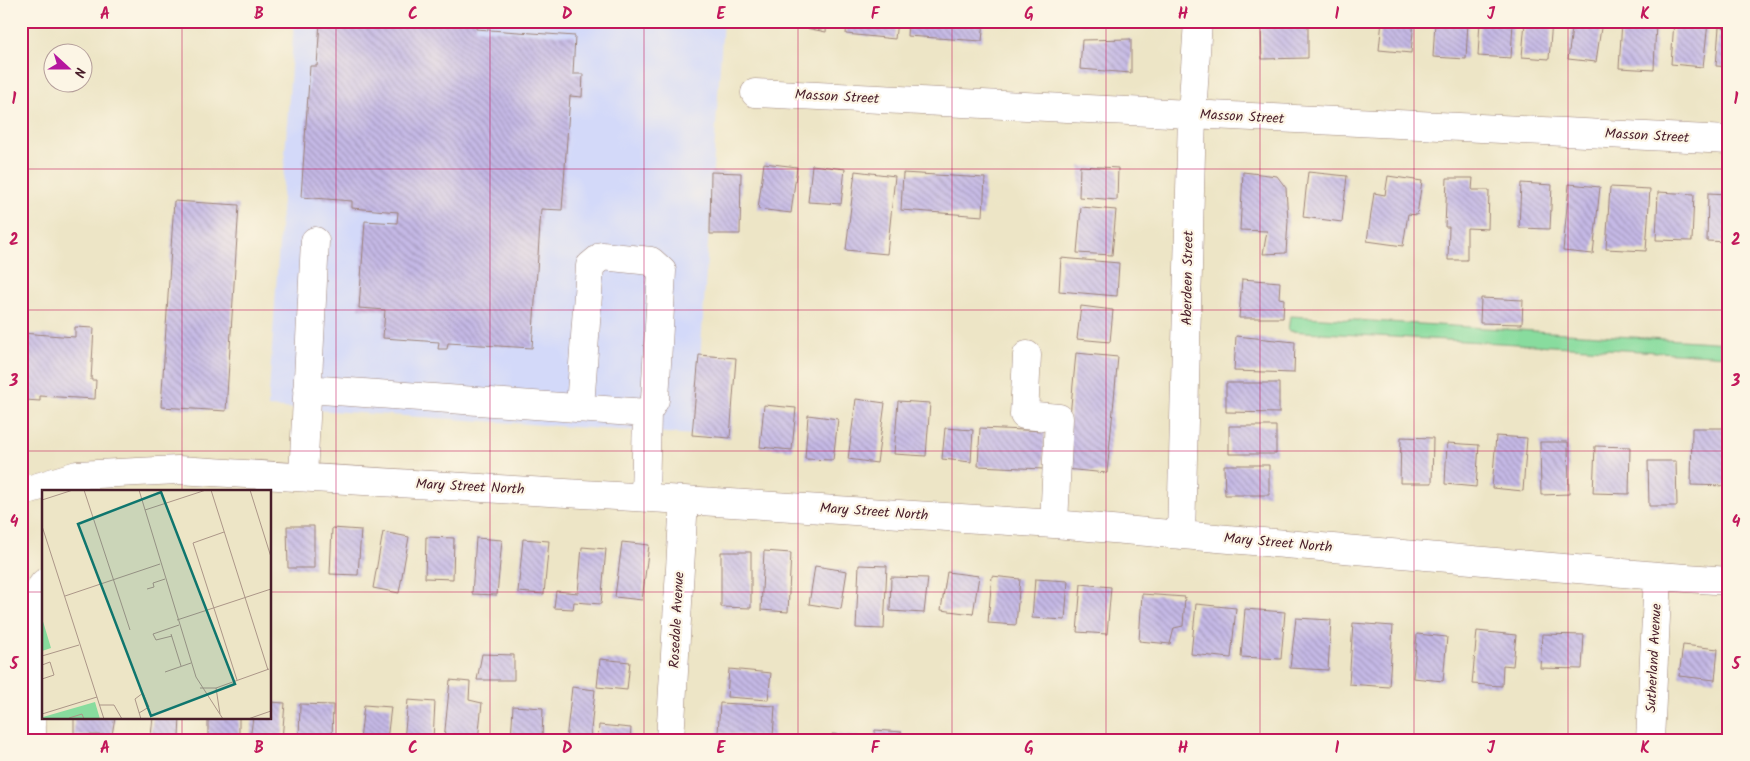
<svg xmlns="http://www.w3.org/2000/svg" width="1750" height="761" font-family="Kalam,sans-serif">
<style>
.built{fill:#d3d9f9}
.grass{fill:#88dc9e;stroke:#697e64}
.building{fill:url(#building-back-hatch)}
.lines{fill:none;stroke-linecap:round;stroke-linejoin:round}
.minor-casing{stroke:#9c8278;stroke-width:29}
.minor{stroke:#fff;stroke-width:28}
.grid{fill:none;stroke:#c2185b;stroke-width:1;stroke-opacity:0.55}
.labels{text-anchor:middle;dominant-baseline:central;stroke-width:4.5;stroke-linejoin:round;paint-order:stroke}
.street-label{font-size:14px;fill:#4a1f2b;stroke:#fcf5e5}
.inset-road{fill:none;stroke:#ac9688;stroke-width:1}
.view{fill:#0f766e;fill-opacity:0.15;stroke:#0f766e;stroke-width:2.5}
.inset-edge{fill:none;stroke:#4a1f2b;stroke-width:2.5}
.neatline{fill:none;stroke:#c2185b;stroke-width:2}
.grid-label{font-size:16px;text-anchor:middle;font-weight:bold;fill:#c2185b}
</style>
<defs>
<pattern id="building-back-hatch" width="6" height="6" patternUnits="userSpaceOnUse" patternTransform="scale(1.25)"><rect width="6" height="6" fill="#c5b9e6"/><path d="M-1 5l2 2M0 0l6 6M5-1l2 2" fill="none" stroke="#a296bb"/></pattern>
</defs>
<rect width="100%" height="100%" fill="#fcf5e5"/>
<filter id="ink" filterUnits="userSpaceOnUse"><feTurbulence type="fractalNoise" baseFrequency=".02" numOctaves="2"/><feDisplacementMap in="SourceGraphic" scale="10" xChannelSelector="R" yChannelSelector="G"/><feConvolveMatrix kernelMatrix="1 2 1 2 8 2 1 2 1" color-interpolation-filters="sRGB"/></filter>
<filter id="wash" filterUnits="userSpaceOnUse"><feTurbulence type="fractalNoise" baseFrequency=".0096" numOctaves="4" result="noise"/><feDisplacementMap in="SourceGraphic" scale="20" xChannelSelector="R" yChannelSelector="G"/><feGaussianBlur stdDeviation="1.12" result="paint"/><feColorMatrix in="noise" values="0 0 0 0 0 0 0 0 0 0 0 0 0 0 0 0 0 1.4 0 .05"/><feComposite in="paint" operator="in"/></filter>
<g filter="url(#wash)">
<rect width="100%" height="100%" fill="#ede5c6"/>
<path class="built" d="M294 21H723L695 435 268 407Z"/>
<path class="grass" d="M1290 316 1729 343V356L1288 331Z"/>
<g id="blocks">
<path class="building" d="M320 21H476V29L575 36 573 74H583L582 97 570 96 562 210 541 209 532 348 448 343 447 349H438L439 342 383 338 385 310 359 308 365 221 397 223 398 212 352 208V201L301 197 310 66H317Z
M790 21H827L826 32 790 25Z
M847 21H897L895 39 846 34Z
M908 21H984L982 41 907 36Z
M1079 21H1134V26L1079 24Z
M1382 21H1414L1411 53 1379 50Z
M1435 21H1468L1466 59 1433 57Z
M1480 21H1513L1511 58 1478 56Z
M1525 21H1552L1549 59 1522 57Z
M1573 21H1602L1596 62 1568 59Z
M1622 21H1656L1654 70 1619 68Z
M1674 21 1708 23 1703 67 1671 64Z
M1261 25H1308V58L1262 59Z
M1719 27 1729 28V67L1716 66Z
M1131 39V73L1080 69 1082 40Z
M764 163 797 167 791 213 758 209Z
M812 165 845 169 841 204 808 202Z
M1080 166 1118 168 1117 200 1079 197Z
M855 171 895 176 887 254 846 250Z
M711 172 741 173 740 234H710Z
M1243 172 1277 176 1286 188 1288 221 1286 253 1263 254 1267 231 1240 230Z
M1308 172 1347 176 1342 222 1303 217Z
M903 173 985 178 983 216 901 210Z
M1388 176 1422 181 1417 215 1408 214 1403 246 1367 241 1374 193 1385 195Z
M1447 178H1473L1472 190H1489L1488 229 1467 228V260H1448L1449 227H1445Z
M1521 183 1552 185 1550 229 1519 228Z
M1569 184 1600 187 1593 254 1563 251Z
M1610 187 1650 189 1646 251 1606 249Z
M1658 192 1694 194 1692 241 1656 240Z
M1708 193 1729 194V242L1707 241Z
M174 201 239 205 226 411 161 407Z
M1081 207 1116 210 1112 255 1077 253Z
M1061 258 1119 263 1117 296 1059 291Z
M1242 279 1280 282 1279 298 1284 299 1283 318H1239Z
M1481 298 1523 300 1522 324 1480 323Z
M1081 306 1113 310 1110 342 1077 339Z
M75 327 94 328 91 380H96L95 399 40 396V401L25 400 26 395H21V333L75 337Z
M1236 336 1295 342 1294 373 1234 371Z
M1076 353 1118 357 1107 473 1065 469Z
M699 355 736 358 730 438 692 435Z
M1226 383H1279V413L1226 412Z
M856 399 885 403 877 463 848 459Z
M898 401 930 403 926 456 894 454Z
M764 405 796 408 792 450 760 447Z
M808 415 838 419 833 460 805 459Z
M1229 426H1276V454H1229Z
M945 428 973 430 971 462 942 459Z
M980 428 1045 431 1043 469 978 466Z
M1692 428H1726V437H1729L1728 486 1691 485Z
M1496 436 1527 438 1523 491 1492 488Z
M1401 437 1433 438 1432 483H1400Z
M1540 442H1568L1569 494 1541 495Z
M1447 443 1479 445 1476 487 1445 484Z
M1595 446 1630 447 1629 494 1593 493Z
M1648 461H1676L1677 506H1649Z
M1224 465H1269V495H1225Z
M287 526H314V568H288Z
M332 528 361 530 358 575 330 574Z
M383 532 409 537 399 593 373 588Z
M426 537 454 538 453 579 425 578Z
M476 538 502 540 497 595 472 594Z
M523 539 549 541 544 594 518 592Z
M622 542 649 545 642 600 615 597Z
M582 547 606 549 601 604 574 602 573 609 554 608 556 591 578 593Z
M764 551 791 553 788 612 761 610Z
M721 552H751V608L721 607Z
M859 565 887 566 884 629 856 628Z
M815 566 847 571 841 609 809 604Z
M947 572 979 576 973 614 941 610Z
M992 576 1020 579 1016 625 988 623Z
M891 577 928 578 924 613 890 611Z
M1035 579 1068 581 1065 620 1032 618Z
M1081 584 1111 587 1107 634 1077 632Z
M1142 594 1185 597 1183 626 1174 628 1170 644 1139 641Z
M1196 604 1236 608 1231 658 1191 654Z
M1245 609 1285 612 1281 659 1241 657Z
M1296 618 1331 620 1328 670 1290 668Z
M1353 623 1393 626 1389 687 1349 684Z
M1477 631 1516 635 1513 666 1503 665 1502 686 1472 684Z
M1417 634 1447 637 1443 681 1413 678Z
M1542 634 1584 635 1582 669 1540 668Z
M1683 645 1718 649 1715 680 1679 676Z
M482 654 514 655V680H477Z
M600 659 630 662 627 690 597 687Z
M729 669 771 673 768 700 727 697Z
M450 680 470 682 469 700 482 703 478 740H444Z
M572 687 595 690 590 740H566Z
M408 700 435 702 433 740H404Z
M270 702 285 703 282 740H250L253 717H270Z
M720 703 775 706 773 737 718 733Z
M300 704 333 705 332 740H299Z
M364 705 391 707 387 740H360Z
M513 706 543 708 542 740H511Z
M74 717H115L112 735H74Z
M153 717H180L179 737 151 736Z
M208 717H239V739H208Z
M599 725 631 728 630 740H598Z
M875 730 902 732V740H875Z
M832 734 860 737V740H832Z
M1077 736 1105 738V740H1076Z"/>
</g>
</g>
<g filter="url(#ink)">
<use href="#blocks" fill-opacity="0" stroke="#9c8278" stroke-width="1"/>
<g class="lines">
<g class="minor-casing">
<path id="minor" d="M755 93 1729 140
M1027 355 1024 415 1059 418 1054 524
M307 389 647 413
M580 407 590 266 602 256 651 261 662 271 655 400 647 413 645 497
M303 477 315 241
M21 492 77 475 178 470 684 500 1054 524 1658 576 1729 581
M1181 535 1192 115 1198 21
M32 740 31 601 44 583
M670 740 684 500
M1650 740 1658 576"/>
</g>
<use href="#minor" class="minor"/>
</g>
</g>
<path class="grid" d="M182 21V491M336 21V740M490 21V740M644 21V740M798 21V740M952 21V740M1106 21V740M1260 21V740M1414 21V740M1568 21V740M21 169H1729M21 310H1729M21 451H1729M21 592H44M270 592H1729M182 717V740"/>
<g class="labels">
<g class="street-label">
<text transform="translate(837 97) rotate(3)">Masson Street</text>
<text transform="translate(1242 117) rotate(3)">Masson Street</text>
<text transform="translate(1647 136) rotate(3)">Masson Street</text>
<text transform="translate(1188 278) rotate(-89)">Aberdeen Street</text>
<text transform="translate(470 487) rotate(3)">Mary Street North</text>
<text transform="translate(874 512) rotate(4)">Mary Street North</text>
<text transform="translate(1278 543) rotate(5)">Mary Street North</text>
<text transform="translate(677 620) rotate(-87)">Rosedale Avenue</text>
<text transform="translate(1654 658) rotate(-87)">Sutherland Avenue</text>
</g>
</g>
<g transform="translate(42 490)">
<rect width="229" height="229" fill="#ede5c6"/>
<path d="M0 128 9 158 0 161ZM53 212 58 229H1V227Z" fill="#88dc9e"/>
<path class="inset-road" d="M42 0 88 140M97 0 154 187 181 229M169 0 226 180M208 0 229 67M0 10 31 0M103 20 164 0M0 36 62 229M182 42 151 53 195 190M105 99 112 97 111 93 123 89M23 106 118 74M135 130 229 99M129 144 139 176M130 146 114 150 111 144 137 135M0 166 37 155M0 175 8 172 12 185 0 189M123 182 149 173M158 198H174L227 179M174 198 178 224M57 215H72L80 229M97 223 107 217 101 203 93 209 99 229M0 224 55 207M27 228 40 224 42 229M206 229 229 221"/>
<path class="view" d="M119 2 193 194 109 226 36 34Z"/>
<rect width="229" height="229" class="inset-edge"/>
</g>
<rect width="1750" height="761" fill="none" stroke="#fcf5e5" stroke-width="55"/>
<g transform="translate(68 68) rotate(111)"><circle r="24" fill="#fcf5e5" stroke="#b59f9b"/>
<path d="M0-4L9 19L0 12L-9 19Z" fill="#b5179e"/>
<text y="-8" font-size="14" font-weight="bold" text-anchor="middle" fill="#4a1f2b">N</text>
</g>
<rect x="28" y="28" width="1694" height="706" class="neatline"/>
<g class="grid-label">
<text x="105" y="19">A</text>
<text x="259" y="19">B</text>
<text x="413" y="19">C</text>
<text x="567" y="19">D</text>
<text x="721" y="19">E</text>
<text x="875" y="19">F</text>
<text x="1029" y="19">G</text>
<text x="1183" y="19">H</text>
<text x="1337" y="19">I</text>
<text x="1491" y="19">J</text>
<text x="1645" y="19">K</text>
<text x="14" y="104">1</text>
<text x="1736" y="104">1</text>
<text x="14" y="245">2</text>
<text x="1736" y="245">2</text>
<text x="14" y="386">3</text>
<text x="1736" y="386">3</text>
<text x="14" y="527">4</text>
<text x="1736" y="527">4</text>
<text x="14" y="669">5</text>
<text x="1736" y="669">5</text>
<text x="105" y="753">A</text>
<text x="259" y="753">B</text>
<text x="413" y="753">C</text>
<text x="567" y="753">D</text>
<text x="721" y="753">E</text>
<text x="875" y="753">F</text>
<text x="1029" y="753">G</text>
<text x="1183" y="753">H</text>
<text x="1337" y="753">I</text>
<text x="1491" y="753">J</text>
<text x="1645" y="753">K</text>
</g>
</svg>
